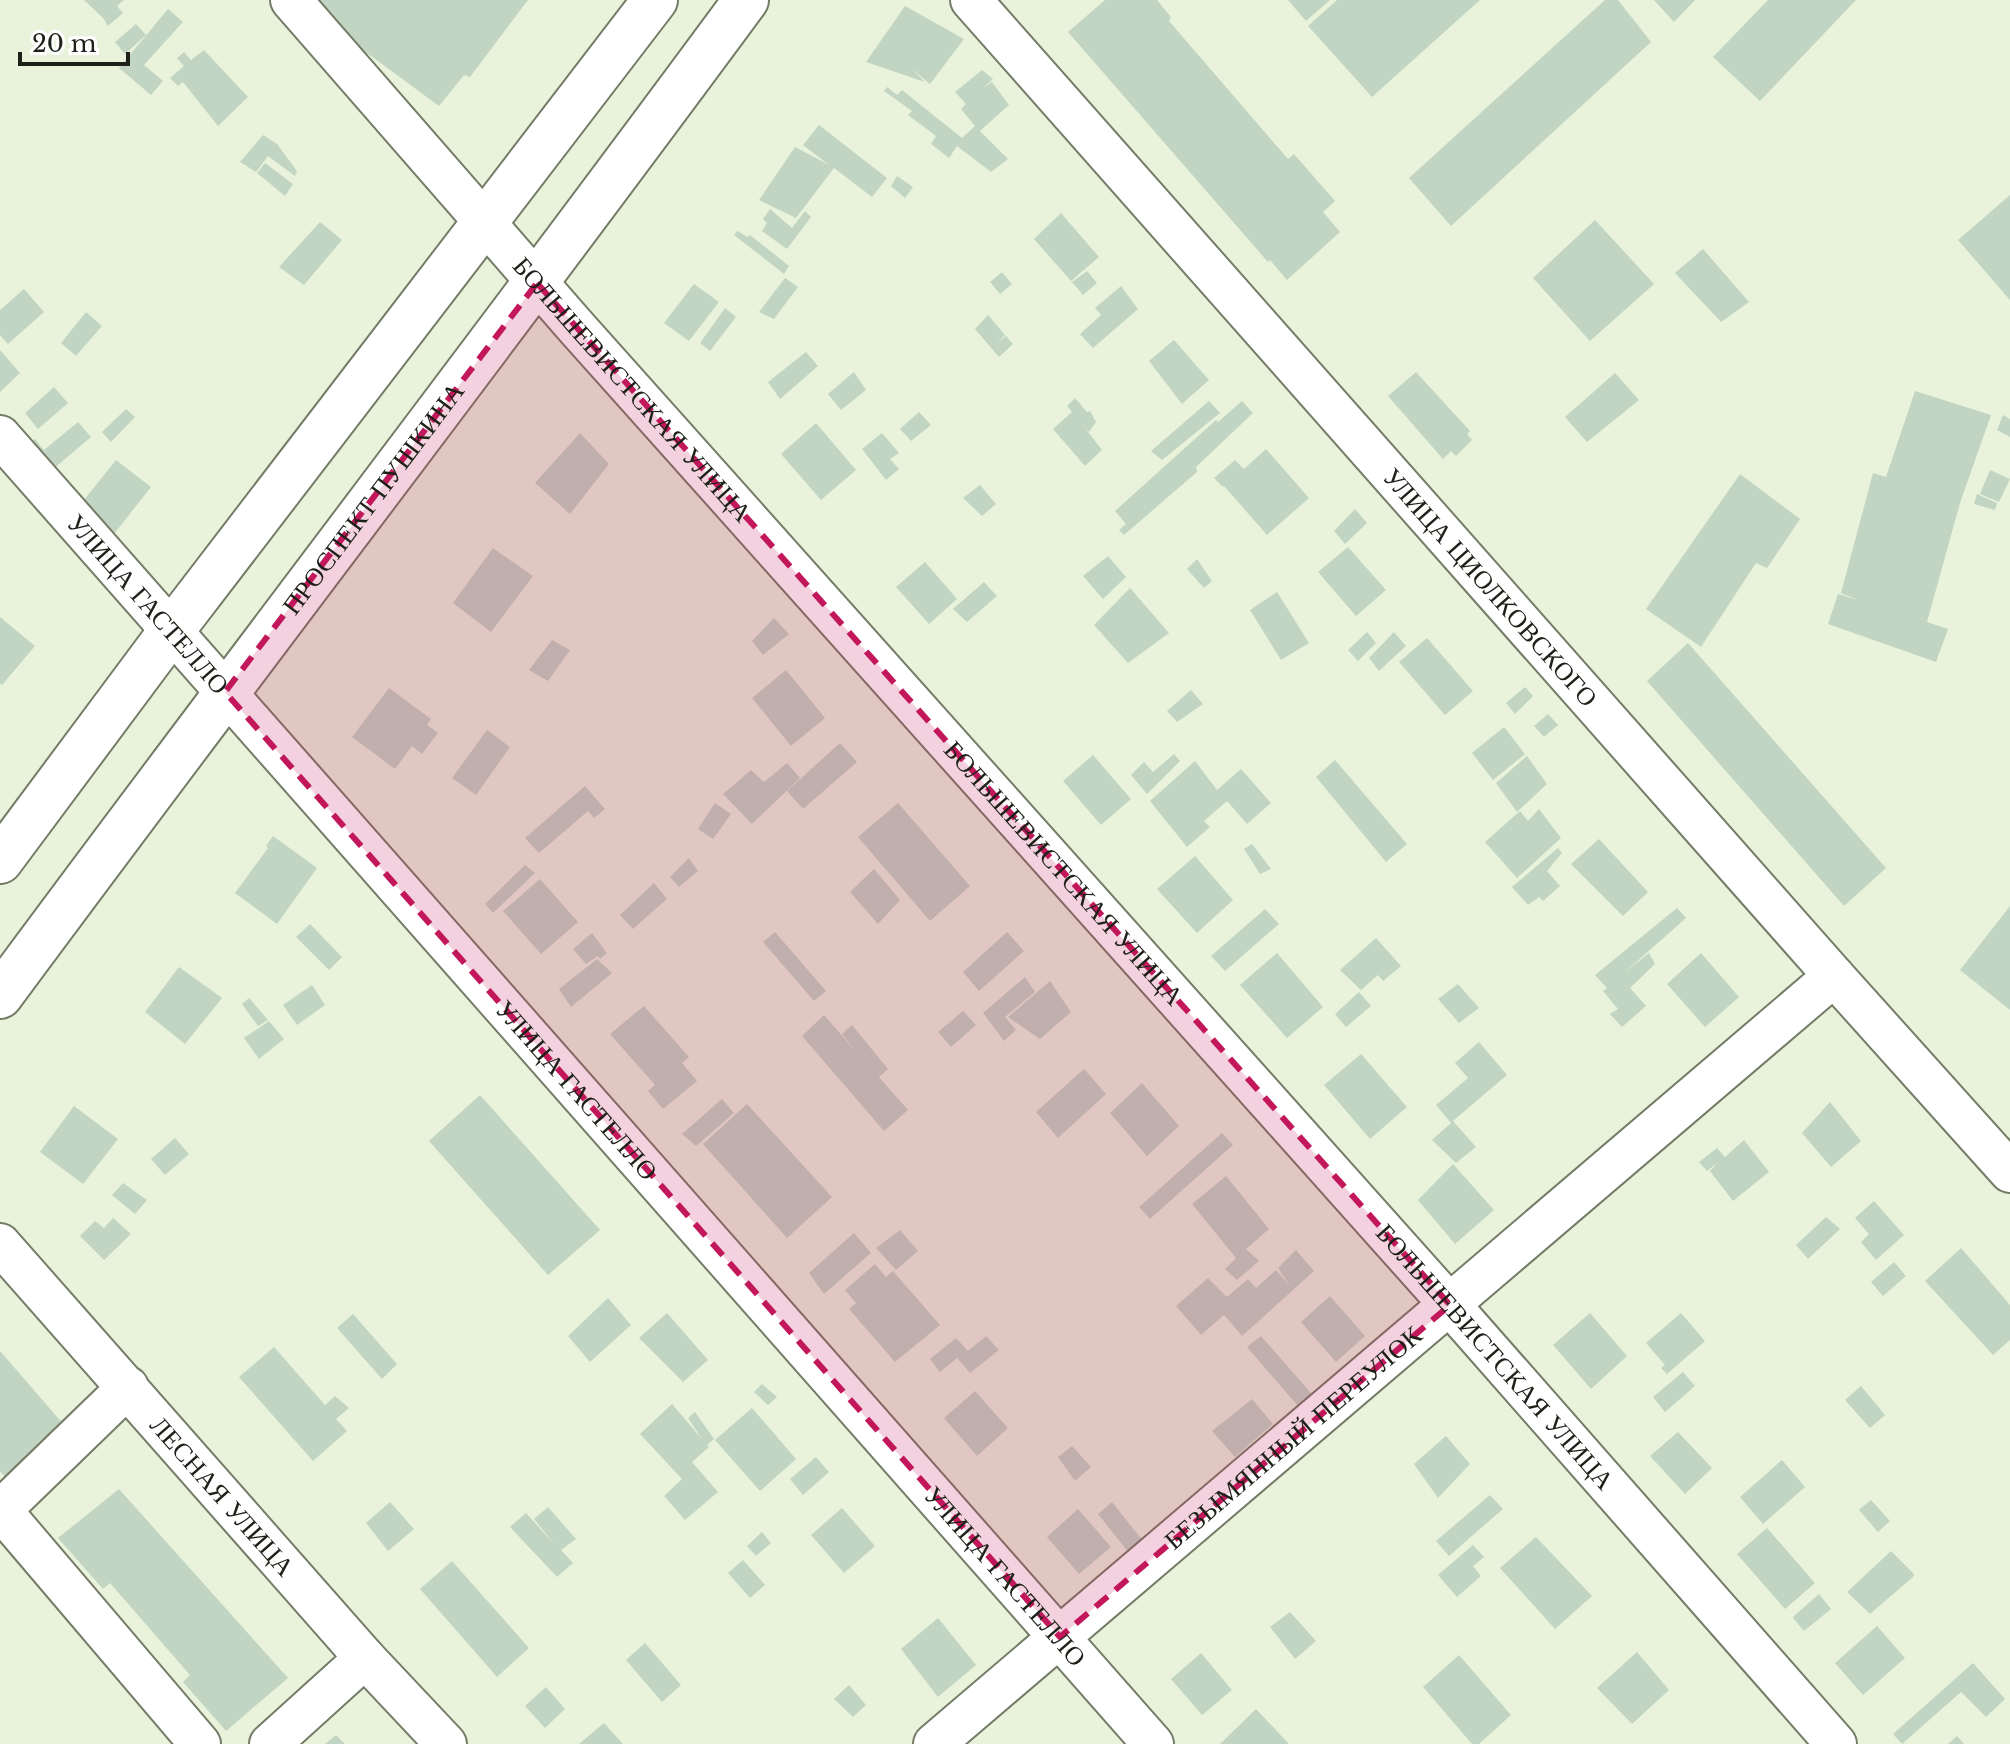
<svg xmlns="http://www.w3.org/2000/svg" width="2010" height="1744" font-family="'Libre Baskerville',serif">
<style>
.building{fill:#c1d5c2}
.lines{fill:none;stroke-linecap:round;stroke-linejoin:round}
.minor-casing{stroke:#747c67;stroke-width:44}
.major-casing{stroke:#747c67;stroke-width:48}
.minor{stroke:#fff;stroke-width:40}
.major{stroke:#fff;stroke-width:44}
.marked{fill:#c2185b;fill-opacity:0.2;stroke:#c2185b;stroke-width:6;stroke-dasharray:16 10;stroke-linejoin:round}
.labels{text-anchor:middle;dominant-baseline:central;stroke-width:7;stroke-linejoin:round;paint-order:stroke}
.street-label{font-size:26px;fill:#1d2118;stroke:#fff}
</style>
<rect width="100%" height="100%" fill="#e9f3db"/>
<path class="building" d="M84 0H124L117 6 123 13 108 26 103 18Z
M316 0H528L470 77 464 75 439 106 348 39Z
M1105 0H1157L1171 17 1169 21 1288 159 1294 154 1335 201 1323 212 1340 232 1287 280 1270 260 1268 262 1068 32Z
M1288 0H1330L1306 21Z
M1337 0H1480L1372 97 1308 26Z
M1605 0H1618L1651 42 1451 226 1409 178Z
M1654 0H1695L1674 22Z
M1768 0H1856L1760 101 1713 57Z
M905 6 964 39 930 84 912 69 925 82 866 62Z
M168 9 183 22 144 65 163 81 151 95 119 68Z
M136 24 146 35 125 54 115 42Z
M204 50 248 97 218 126 183 82 178 86 170 78 184 66 177 58 184 52 191 60Z
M982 70 993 79 982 89 992 82 1009 105 980 131 1008 159 991 172 957 146 949 158 931 144 936 136 908 115 912 111 884 91 887 87 897 95 902 90 962 138 975 126 961 109 966 104 955 92Z
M819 125 887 178 872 197 834 168 796 218 759 200 795 147 829 165 803 145Z
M263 135 277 144 297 171 295 176 268 156 256 172 240 162Z
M265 163 293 184 285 196 257 173Z
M897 176 913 187 905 198 891 186Z
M2010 195V300L1958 240Z
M770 209 792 228 805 211 811 217 787 249 762 231 767 223 763 219Z
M1061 213 1099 257 1071 281 1034 239Z
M1595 220 1654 284 1590 341 1533 278Z
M320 222 342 240 304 285 279 267Z
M737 231 748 237 750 235 789 266 784 274 734 235Z
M1703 249 1749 302 1721 322 1675 273Z
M1087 271 1097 283 1083 295 1072 282Z
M1002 272 1012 284 1000 294 990 282Z
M785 278 798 287 774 319 759 312Z
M694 284 719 302 689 341 664 323Z
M1121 286 1138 309 1093 348 1080 334 1101 315 1095 308Z
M24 289 44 312 8 344 0 335V310Z
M725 308 736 317 710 351 700 343Z
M86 312 102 326 76 356 61 343Z
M988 315 1005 335 997 343 1006 336 1013 344 999 357 975 329Z
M1174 340 1209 380 1182 404 1149 361Z
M0 350 20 373 0 392Z
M806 352 818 366 780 399 768 382Z
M854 372 866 390 841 410 828 394Z
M1416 372 1470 431 1467 434 1472 440 1456 456 1451 451 1443 459 1388 396Z
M1615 373 1639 400 1587 442 1565 417Z
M54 387 68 403 38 429 25 413Z
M1915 391 1991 415 1960 503 1927 622 1948 629 1936 662 1828 624 1838 594 1858 600 1841 593 1873 473 1886 477Z
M1075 398 1087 412 1090 411 1096 422 1089 432 1082 424 1102 450 1085 466 1053 429 1072 412 1067 406Z
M1209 401 1220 413 1162 460 1151 451Z
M1242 401 1253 413 1196 467 1197 472 1124 535 1119 530 1126 524 1115 511 1216 420 1218 422Z
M126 409 135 417 111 442 102 432Z
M919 412 931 425 911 441 900 429Z
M2003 415 2010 419V437L1997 430Z
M78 422 91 437 45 476 23 450 35 439 44 450Z
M816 423 856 470 821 500 781 454Z
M580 433 609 464 570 514 535 483Z
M882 433 899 453 890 459 899 469 886 480 862 449Z
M1266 449 1309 498 1267 535 1224 486 1223 487 1214 478 1235 460 1244 469Z
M116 460 151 487 110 539 76 510Z
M1990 470 2010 479 1999 502 1980 494Z
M1740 474 1800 519 1767 568 1756 563 1701 647 1646 609Z
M980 485 996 504 982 516 963 498Z
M1977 494 1997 503 1995 510 1974 504Z
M1355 509 1367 523 1345 544 1334 531Z
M1348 547 1386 590 1356 616 1318 572Z
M493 548 533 576 491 632 453 603Z
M1108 556 1126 577 1103 599 1083 576Z
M1197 559 1212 581 1204 588 1187 569Z
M925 562 957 599 929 624 896 587Z
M984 582 997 596 967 622 953 609Z
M1130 588 1169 633 1128 663 1094 625Z
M1277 592 1309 643 1281 660 1250 610Z
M0 617 35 646 2 685 0 684Z
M774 618 789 634 763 655 752 641Z
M1367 632 1376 643 1358 661 1348 650Z
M1394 632 1406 646 1379 671 1369 658Z
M1427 638 1473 691 1445 715 1399 662Z
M552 640 570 650 548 681 529 670Z
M1688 643 1886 868 1844 906 1647 681Z
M786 670 825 718 791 746 752 698Z
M1525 687 1533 696 1515 714 1506 703Z
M389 688 431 719 427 725 438 733 422 754 412 746 395 769 352 737Z
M1191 690 1203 704 1177 722 1167 711Z
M1548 714 1558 725 1544 737 1534 726Z
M1504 727 1525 754 1493 780 1472 753Z
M487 730 510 747 476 795 452 778Z
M840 743 857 762 803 809 787 791Z
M1174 754 1180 761 1147 794 1131 775 1144 762 1153 772Z
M1093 755 1131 799 1101 825 1063 781Z
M1527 756 1547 784 1517 812 1496 783Z
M1335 760 1407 844 1386 862 1316 777Z
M1195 761 1217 790 1241 769 1271 803 1247 824 1227 801 1204 821 1210 827 1187 847 1150 801Z
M787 763 800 778 752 824 723 794 751 770 764 782Z
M585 786 605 809 594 818 588 811 539 853 525 838Z
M715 803 731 814 713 839 698 829Z
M898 803 970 886 930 921 858 837Z
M1539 809 1561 838 1517 878 1485 842 1520 811 1528 821Z
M273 836 317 868 277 924 235 893 268 848 266 846Z
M1599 839 1648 892 1623 916 1571 864Z
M1252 844 1271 869 1260 874 1244 849Z
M1558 848 1562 853 1547 871 1560 886 1543 901 1539 897 1528 905 1512 887Z
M1195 856 1233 900 1197 933 1157 889Z
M689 858 698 871 679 887 670 877Z
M525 865 535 873 493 913 485 904Z
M874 869 900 900 878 924 850 892Z
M540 879 578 922 541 954 503 911Z
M654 883 667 899 633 929 620 915Z
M2010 906V1010L1960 970Z
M1677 908 1686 918 1624 973 1649 953 1655 964 1630 988 1646 1006 1622 1027 1610 1014 1618 1009 1603 991 1607 988 1595 975Z
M1265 909 1279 924 1225 971 1211 956Z
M310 924 342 957 329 970 296 937Z
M775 932 826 991 814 1001 763 942Z
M1007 932 1024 951 979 991 963 972Z
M592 933 607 953 600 959 598 956 586 964 573 949Z
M1376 938 1401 966 1383 981 1378 975 1361 990 1340 970Z
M1277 953 1323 1007 1287 1038 1240 985Z
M1701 953 1739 997 1705 1027 1667 984Z
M597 959 612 973 571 1007 559 989Z
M179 967 222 998 185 1044 145 1012Z
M1025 977 1035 992 1005 1017 1016 1030 1004 1041 983 1013Z
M1050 981 1071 1012 1040 1039 1008 1017Z
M1458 984 1479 1008 1459 1023 1438 999Z
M312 985 325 1005 297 1025 283 1005Z
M1359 992 1371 1006 1346 1027 1335 1014Z
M249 998 268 1020 258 1026 242 1004Z
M644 1006 689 1057 682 1063 697 1081 663 1109 648 1091 655 1085 610 1034Z
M963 1011 976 1025 951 1047 938 1032Z
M824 1015 858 1054 842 1034 852 1025 888 1069 879 1077 908 1110 884 1131 802 1036Z
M269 1021 284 1039 259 1059 244 1038Z
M1479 1042 1507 1075 1453 1121 1476 1147 1456 1163 1432 1140 1451 1123 1436 1105 1468 1078 1455 1063Z
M1361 1054 1407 1107 1370 1139 1324 1085Z
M1084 1069 1106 1094 1058 1138 1036 1112Z
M1142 1083 1179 1126 1147 1156 1110 1113Z
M480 1095 600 1230 548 1275 429 1141Z
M722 1099 734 1113 696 1146 682 1134Z
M1830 1102 1861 1141 1831 1167 1802 1133Z
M747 1104 832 1197 787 1238 703 1144Z
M74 1106 118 1139 83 1184 40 1152Z
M1222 1133 1233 1145 1150 1219 1139 1207Z
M175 1138 189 1154 165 1175 151 1159Z
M1744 1140 1769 1172 1733 1201 1710 1171 1717 1163 1707 1171 1699 1162 1717 1148 1725 1157Z
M1453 1164 1494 1210 1455 1244 1418 1200Z
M1226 1176 1269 1229 1246 1249 1259 1261 1237 1280 1225 1269 1236 1258 1192 1204Z
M123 1183 147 1200 135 1214 112 1195Z
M1874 1201 1904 1235 1876 1260 1861 1242 1869 1234 1855 1218Z
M1826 1217 1840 1229 1808 1259 1796 1245Z
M113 1218 131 1234 104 1260 80 1236 95 1221 104 1228Z
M900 1230 918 1251 896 1270 876 1248Z
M854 1233 871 1253 824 1294 809 1273Z
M1961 1248 2010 1305V1340L1993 1355 1925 1281Z
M1296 1250 1314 1271 1242 1336 1224 1315 1201 1335 1176 1306 1208 1278 1227 1297 1248 1279 1256 1288 1276 1270 1290 1286 1278 1268Z
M1894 1262 1906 1276 1883 1296 1871 1282Z
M875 1264 886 1277 893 1271 940 1325 895 1362 849 1309 856 1303 845 1290Z
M1330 1296 1365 1336 1336 1362 1301 1322Z
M608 1298 631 1325 590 1362 568 1336Z
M667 1313 708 1360 683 1382 639 1338Z
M1590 1313 1627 1356 1591 1389 1553 1345Z
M1681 1313 1705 1341 1667 1374 1661 1368 1665 1365 1646 1343Z
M353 1314 397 1364 382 1379 337 1328Z
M986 1336 999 1350 970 1373 957 1358 940 1372 930 1359 956 1338 968 1351Z
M1261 1336 1318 1401 1304 1413 1247 1347Z
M274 1347 325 1405 335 1396 349 1408 336 1419 347 1431 313 1461 239 1377Z
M0 1351 65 1426 6 1478 0 1471Z
M1683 1372 1695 1386 1665 1412 1653 1397Z
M762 1384 777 1397 768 1405 754 1392Z
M1861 1386 1885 1415 1870 1428 1845 1400Z
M975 1391 1008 1428 977 1456 944 1418Z
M1252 1399 1273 1424 1235 1457 1212 1431Z
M672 1404 702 1439 688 1418 695 1412 714 1439 707 1445 709 1447 692 1462 718 1492 685 1520 664 1496 682 1479 640 1434Z
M752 1408 796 1459 760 1491 715 1440Z
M1678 1432 1712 1468 1685 1494 1650 1456Z
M1446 1436 1470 1464 1438 1498 1414 1464Z
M1072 1446 1091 1467 1075 1481 1058 1457Z
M816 1457 829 1472 803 1495 790 1479Z
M1782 1460 1805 1487 1763 1524 1740 1497Z
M119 1489 288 1678 226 1731 183 1682 190 1675 110 1583 103 1589 58 1538Z
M1490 1495 1503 1509 1449 1556 1436 1541Z
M1871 1500 1890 1521 1878 1532 1859 1510Z
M390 1502 414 1529 388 1551 366 1523Z
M1112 1502 1143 1541 1129 1553 1098 1514Z
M548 1507 576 1539 561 1550 573 1563 557 1577 510 1527 526 1513 555 1545 534 1519Z
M842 1508 875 1546 844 1573 811 1535Z
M1078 1509 1111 1547 1079 1574 1047 1537Z
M1767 1528 1815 1583 1785 1609 1737 1554Z
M762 1532 771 1543 756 1556 747 1546Z
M1536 1537 1592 1596 1555 1629 1500 1568Z
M1473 1545 1484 1557 1473 1566 1481 1576 1457 1597 1438 1575Z
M1891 1551 1914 1574 1913 1577 1870 1614 1847 1592Z
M743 1560 765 1585 750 1598 728 1573Z
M452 1561 529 1648 497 1677 420 1589Z
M1819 1594 1831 1609 1804 1631 1793 1618 1794 1616Z
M1290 1612 1316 1641 1295 1659 1270 1627Z
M938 1618 976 1665 938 1697 901 1649Z
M1877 1626 1905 1658 1863 1695 1835 1663Z
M645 1643 681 1685 662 1702 626 1660Z
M1637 1652 1669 1690 1632 1724 1597 1688Z
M1201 1653 1232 1690 1202 1715 1171 1679Z
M1459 1655 1511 1715 1479 1744H1472L1423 1687Z
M1973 1663 2005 1699 1986 1717 1961 1692 1902 1744 1893 1734Z
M849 1685 866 1705 853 1717 834 1699Z
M546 1687 565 1709 545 1728 525 1706Z
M1256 1709 1289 1744H1220Z
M604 1723 623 1744H579Z
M336 1735 345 1744H325Z
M1957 1736 1964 1744H1948Z"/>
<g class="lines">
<g class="minor-casing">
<g id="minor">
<path id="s1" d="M291 0 576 327 1450 1305 1836 1744"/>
<path id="s2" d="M971 0 1834 976 2010 1172"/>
<path id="s3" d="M0 436 1153 1744"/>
<path id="s4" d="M0 1244 365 1658 446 1744"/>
<path d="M0 1509 200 1744"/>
<path d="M0 1511 128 1387"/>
<path d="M270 1744 365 1658"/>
<path id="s5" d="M934 1744 1834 976"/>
</g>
</g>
<g class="major-casing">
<g id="major">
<path d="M0 861 172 630 655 0"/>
<path id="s6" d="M0 996C247 662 500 334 746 0"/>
</g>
</g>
<use href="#minor" class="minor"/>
<use href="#major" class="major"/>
</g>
<path class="marked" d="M537 283 1450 1305 1060 1637 225 692Z"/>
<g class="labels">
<g class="street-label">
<text stroke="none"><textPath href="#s1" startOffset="518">БОЛЬШЕВИСТСКАЯ УЛИЦА</textPath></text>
<text stroke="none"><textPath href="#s6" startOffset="622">ПРОСПЕКТ ПУШКИНА</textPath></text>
<text stroke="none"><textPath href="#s2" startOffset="784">УЛИЦА ЦИОЛКОВСКОГО</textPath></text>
<text stroke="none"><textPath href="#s3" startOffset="224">УЛИЦА ГАСТЕЛЛО</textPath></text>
<text stroke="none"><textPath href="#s1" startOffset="1166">БОЛЬШЕВИСТСКАЯ УЛИЦА</textPath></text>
<text stroke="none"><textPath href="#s3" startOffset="872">УЛИЦА ГАСТЕЛЛО</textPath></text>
<text stroke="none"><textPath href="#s1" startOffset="1814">БОЛЬШЕВИСТСКАЯ УЛИЦА</textPath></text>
<text stroke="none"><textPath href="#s5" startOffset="472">БЕЗЫМЯННЫЙ ПЕРЕУЛОК</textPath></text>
<text stroke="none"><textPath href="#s4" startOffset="336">ЛЕСНАЯ УЛИЦА</textPath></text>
<text stroke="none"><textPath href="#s3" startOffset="1520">УЛИЦА ГАСТЕЛЛО</textPath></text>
</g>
</g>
<path d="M20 52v12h108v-12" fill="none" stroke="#1d2118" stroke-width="4"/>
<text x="32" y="52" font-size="24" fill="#1d2118" stroke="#ffffff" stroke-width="6" paint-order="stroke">20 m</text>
</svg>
